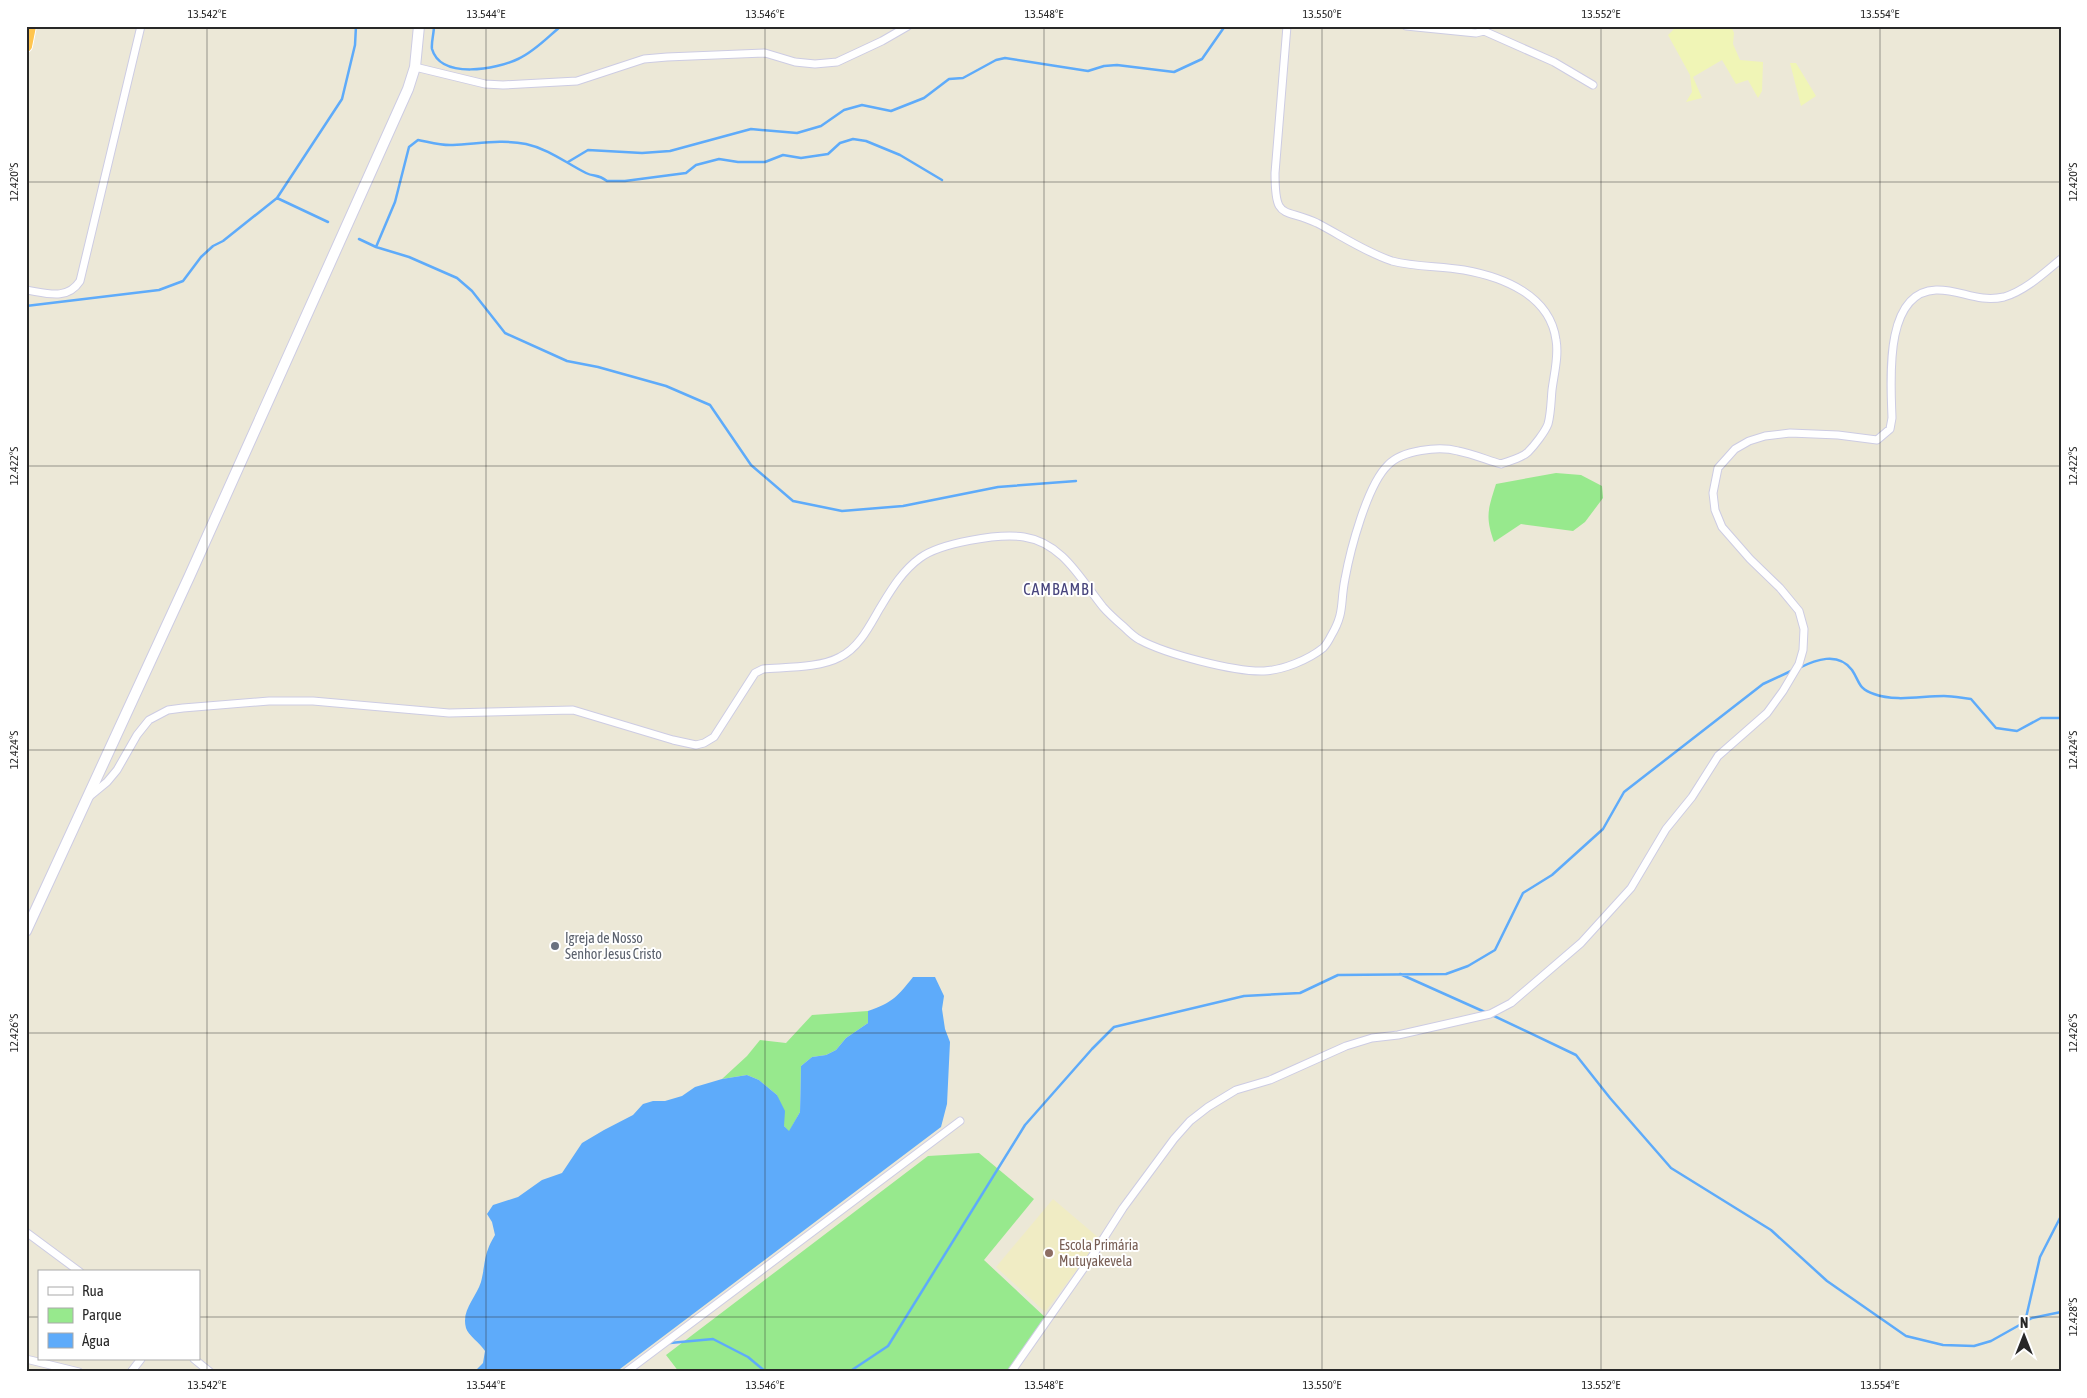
<svg xmlns="http://www.w3.org/2000/svg" width="2087" height="1398" font-family="'Asap Condensed',sans-serif">
<style>
.education{fill:#f0ecc4}
.green{fill:#97e98d}
.sand{fill:#f0f5b6}
.water{fill:#5eabfa}
.lines{fill:none;stroke-linecap:round;stroke-linejoin:round}
.stream{stroke:#5eabfa;stroke-width:2.5}
.street-casing{stroke:#cdcce3;stroke-width:9}
.secondary-casing{stroke:#cdcce3;stroke-width:12}
.highway-casing{stroke:#fff;stroke-width:14}
.street{stroke:#fff;stroke-width:7}
.secondary{stroke:#fff;stroke-width:10}
.highway{stroke:#ffc54f;stroke-width:12}
.ticks{fill:none;stroke:#282828;stroke-width:1;stroke-opacity:0.45}
.worship-dot{fill:#6b7280;stroke:#fff;stroke-width:2}
.education-dot{fill:#8d6e63;stroke:#fff;stroke-width:2}
.labels{text-anchor:middle;dominant-baseline:central;stroke-width:4;stroke-linejoin:round;paint-order:stroke}
.worship-label{font-size:14px;fill:#5b616d;stroke:#fff;text-anchor:start}
.education-label{font-size:14px;fill:#785e54;stroke:#fff;text-anchor:start}
.quarter-label{font-size:16px;letter-spacing:1px;fill:#47447c;stroke:#fff}
.neatline{fill:none;stroke:#282828;stroke-width:2}
.ticks-label{font-size:12px;text-anchor:middle;fill:#282828}
</style>
<rect width="100%" height="100%" fill="#ece8d7"/>
<path class="education" d="M1053 1199 1100 1239 1045 1312 996 1267Z"/>
<path class="green" d="M1556 473 1581 475 1602 486 1603 498 1585 522 1573 531 1521 524 1494 542C1485 516 1488 510 1496 484Z
M868 1011V1023L846 1038 836 1050 826 1055 812 1057 801 1066 800 1112 789 1132 784 1126 777 1095 759 1080 747 1075 722 1079 747 1056 760 1040 786 1043 812 1015Z
M979 1153 1034 1199 984 1260 1047 1319 1011 1372H679L666 1355 928 1156Z"/>
<path class="sand" d="M1677 26H1731L1734 33 1733 44 1740 60 1763 62 1762 91 1758 98 1748 80 1736 84 1722 60 1693 77 1702 98 1686 102 1692 92 1690 75 1668 35Z
M1790 63H1796L1816 96 1801 106Z"/>
<path class="water" d="M913 977H935L944 996 942 1009 945 1029 950 1042 947 1104 941 1127 616 1372H474L483 1363 485 1351C480 1343 468 1335 466 1328 461 1310 476 1298 481 1282 486 1262 483 1255 495 1235L492 1222 487 1214 493 1205 518 1197 542 1180 562 1173 582 1143 604 1130 633 1115 643 1104 653 1101H665L682 1096 695 1087 722 1079 747 1075 759 1080 777 1095 785 1111 784 1126 789 1131 800 1112 801 1066 812 1057 826 1055 836 1050 846 1038 868 1023V1011C892 1003 898 996 913 977Z"/>
<g class="lines">
<path class="stream" d="M434 26C434 33 431 43 432 49 441 80 497 69 518 59 534 52 548 37 561 26
M568 162 588 150 642 153 670 151 751 129 797 133 821 126 844 110 862 105 891 111 924 98 949 79 963 78 996 60 1005 58 1088 71 1104 66 1117 65 1174 72 1202 59 1225 26
M277 198 328 222
M359 239 376 247 409 257 457 278 472 291 505 333 567 361 598 367 666 386 710 405 751 465 793 501 842 511 903 506 998 487 1076 481
M376 247 395 202 409 147 418 140C429 142 442 146 453 145 477 144 502 139 526 144 549 149 566 163 586 173 594 177 598 174 607 181H625L686 173 696 165 719 159 738 162H765L783 155 801 158 828 154 840 143 853 139 866 141 900 155 942 180
M26 306 159 290 183 281 201 257 213 246 223 241 277 198 342 99 355 45 356 26
M1799 668C1815 660 1838 651 1852 670 1860 682 1858 689 1874 694 1896 702 1921 696 1944 696 1953 696 1962 698 1971 699L1996 728 2017 731 2041 718H2061
M1400 974 1487 1013
M1492 1015 1576 1055 1610 1098 1671 1168 1771 1230 1827 1281 1906 1336 1943 1345 1974 1346 1991 1341 2032 1318 2061 1312
M2025 1322 2040 1257 2061 1216
M670 1343 713 1339 748 1357 766 1372
M849 1372 888 1346 1025 1125 1092 1049 1114 1027 1244 996 1300 993 1338 975 1446 974 1468 966 1495 950 1523 893 1552 875 1603 829 1624 792 1763 684 1791 671"/>
<g class="street-casing">
<path id="street" d="M1406 26 1476 33 1484 31 1554 62 1593 85
M415 67 485 84 503 85 577 81 644 59 667 57 765 53 795 62 815 64 837 62 882 41 908 26
M26 290C46 293 67 301 80 281L141 26
M90 796 107 782 117 770 137 735 149 720 168 710 183 708 269 701H313L449 713 573 710 673 740 696 745 704 743 714 737 755 673 763 669C786 667 820 668 840 657 859 648 870 625 880 608 891 590 902 571 920 558 940 543 999 533 1024 537 1063 543 1081 580 1103 607 1109 614 1117 621 1124 627 1129 632 1134 637 1140 640 1166 654 1234 672 1264 671 1283 670 1308 660 1323 648 1326 645 1329 640 1331 636 1345 613 1340 603 1345 579 1350 551 1367 485 1388 465 1402 450 1439 446 1458 451 1473 454 1487 460 1501 464 1509 461 1522 458 1528 452 1534 446 1545 432 1548 424 1551 413 1551 400 1552 390 1554 374 1559 356 1556 340 1550 295 1503 277 1464 270 1440 266 1415 267 1392 261 1365 252 1342 236 1317 223 1283 207 1275 222 1275 173L1287 26
M26 1232 80 1272
M26 1359 79 1372
M194 1359 210 1372
M131 1372 141 1359
M626 1372 960 1121
M1011 1372 1093 1255 1123 1208 1174 1139 1190 1121 1208 1107 1236 1090 1270 1080 1346 1046 1372 1038 1398 1035 1490 1014 1511 1003 1581 943 1631 888 1666 829 1692 797 1718 756 1767 713 1783 691 1799 664 1803 650 1804 629 1799 611 1780 588 1750 559 1722 527 1715 510 1713 493 1718 468 1735 449 1749 441 1765 436 1790 433 1838 435 1877 440 1890 429 1892 418C1891 383 1883 292 1936 290 1960 289 1977 303 2004 297 2025 291 2044 273 2061 259"/>
</g>
<g class="secondary-casing">
<path id="secondary" d="M26 931 190 575 408 89 415 67 419 26"/>
</g>
<g class="highway-casing">
<path id="highway" d="M26 46 30 26"/>
</g>
<use href="#street" class="street"/>
<use href="#secondary" class="secondary"/>
<use href="#highway" class="highway"/>
</g>
<path class="ticks" d="M207 26V1372M486 26V1372M765 26V1372M1044 26V1372M1322 26V1372M1601 26V1372M1880 26V1372M26 182H2061M26 466H2061M26 750H2061M26 1033H2061M26 1317H39M199 1317H2061"/>
<circle class="worship-dot" cx="555" cy="946" r="5"/>
<circle class="education-dot" cx="1049" cy="1253" r="5"/>
<g class="labels">
<g class="worship-label">
<text x="565" y="938">Igreja de Nosso<tspan x="565" dy="16">Senhor Jesus Cristo</tspan></text>
</g>
<g class="education-label">
<text x="1059" y="1245">Escola Primária<tspan x="1059" dy="16">Mutuyakevela</tspan></text>
</g>
<g class="quarter-label">
<text x="1059" y="589">CAMBAMBI</text>
</g>
</g>
<rect width="2087" height="1398" fill="none" stroke="#ffffff" stroke-width="55"/>
<rect x="38" y="1270" width="162" height="90" fill="#ffffff" stroke="#a9a9a9"/>
<rect x="48" y="1287" width="25" height="8" fill="#ffffff" stroke="#a9a9a9"/>
<text x="82" y="1296" font-size="15" fill="#282828">Rua</text>
<rect x="48" y="1308" width="25" height="15" fill="#97e98d" stroke="#a9a9a9"/>
<text x="82" y="1320" font-size="15" fill="#282828">Parque</text>
<rect x="48" y="1333" width="25" height="15" fill="#5eabfa" stroke="#a9a9a9"/>
<text x="82" y="1346" font-size="15" fill="#282828">Água</text>
<g transform="translate(2024 1336)" stroke="#ffffff" stroke-width="4" paint-order="stroke">
<path d="M0-4L9 19L0 12L-9 19Z" fill="#282828"/>
<text y="-8" font-size="14" font-weight="bold" text-anchor="middle" fill="#282828">N</text>
</g>
<rect x="28" y="28" width="2032" height="1342" class="neatline"/>
<g class="ticks-label">
<text x="207" y="18">13.542°E</text>
<text x="486" y="18">13.544°E</text>
<text x="765" y="18">13.546°E</text>
<text x="1044" y="18">13.548°E</text>
<text x="1322" y="18">13.550°E</text>
<text x="1601" y="18">13.552°E</text>
<text x="1880" y="18">13.554°E</text>
<text transform="translate(14 182) rotate(-90)" y="4">12.420°S</text>
<text transform="translate(2073 182) rotate(-90)" y="4">12.420°S</text>
<text transform="translate(14 466) rotate(-90)" y="4">12.422°S</text>
<text transform="translate(2073 466) rotate(-90)" y="4">12.422°S</text>
<text transform="translate(14 750) rotate(-90)" y="4">12.424°S</text>
<text transform="translate(2073 750) rotate(-90)" y="4">12.424°S</text>
<text transform="translate(14 1033) rotate(-90)" y="4">12.426°S</text>
<text transform="translate(2073 1033) rotate(-90)" y="4">12.426°S</text>
<text transform="translate(2073 1317) rotate(-90)" y="4">12.428°S</text>
<text x="207" y="1389">13.542°E</text>
<text x="486" y="1389">13.544°E</text>
<text x="765" y="1389">13.546°E</text>
<text x="1044" y="1389">13.548°E</text>
<text x="1322" y="1389">13.550°E</text>
<text x="1601" y="1389">13.552°E</text>
<text x="1880" y="1389">13.554°E</text>
</g>
</svg>
